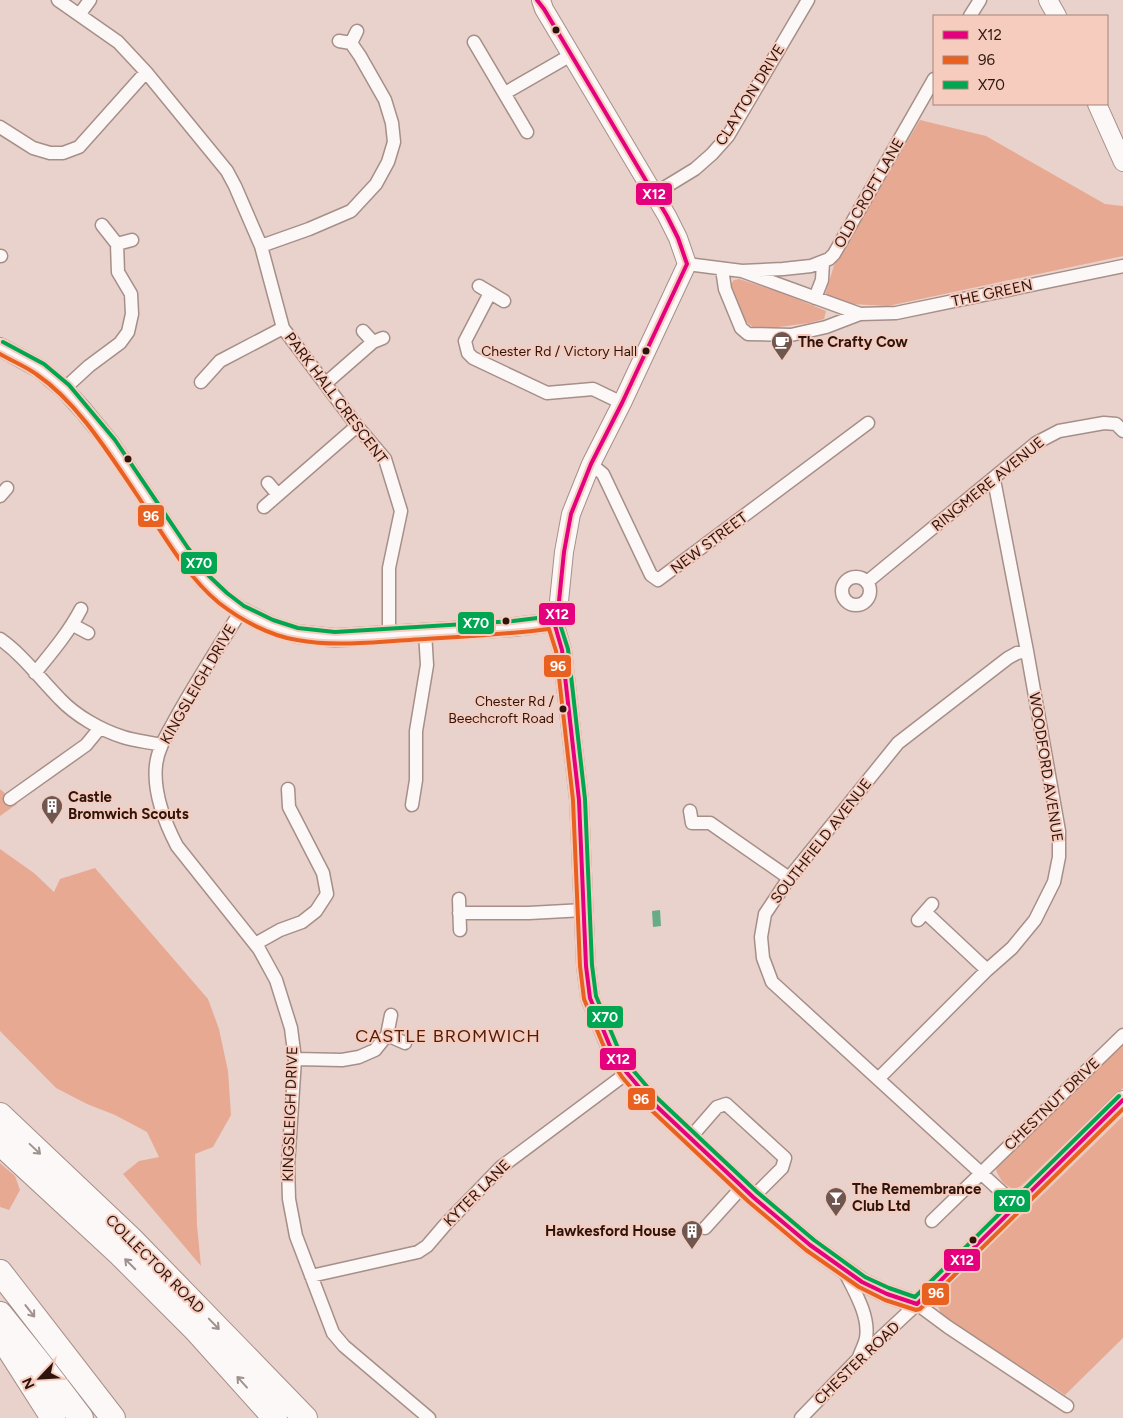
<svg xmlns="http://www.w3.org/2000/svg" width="1123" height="1418" font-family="Figtree,sans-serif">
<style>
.green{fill:#e8a993}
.water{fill:#67ab88}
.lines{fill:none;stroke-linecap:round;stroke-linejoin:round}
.street-casing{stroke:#a58f88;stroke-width:15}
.secondary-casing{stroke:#a58f88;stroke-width:20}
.highway-casing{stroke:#a58f88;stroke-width:26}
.street{stroke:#fcf8f7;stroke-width:12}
.secondary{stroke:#fcf8f7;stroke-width:18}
.highway{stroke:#fcf8f7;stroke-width:24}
.bus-1-casing{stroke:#f6ccbe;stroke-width:8}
.bus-2-casing{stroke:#f6ccbe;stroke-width:8}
.bus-3-casing{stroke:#f6ccbe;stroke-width:8}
.bus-1{stroke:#e5007d;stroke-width:4}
.bus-2{stroke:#e86121;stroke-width:4}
.bus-3{stroke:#00a651;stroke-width:4}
.oneway{stroke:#9f928e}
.bus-dot{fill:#2d150d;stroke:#f6ccbe;stroke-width:2}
.labels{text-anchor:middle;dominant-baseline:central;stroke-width:4;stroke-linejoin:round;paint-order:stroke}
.bus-label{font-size:14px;fill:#2d150d;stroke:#f6ccbe;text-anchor:end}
.street-label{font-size:15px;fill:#2d150d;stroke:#f6ccbe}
.poi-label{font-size:15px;font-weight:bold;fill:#2d150d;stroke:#f6ccbe;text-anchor:start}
.quarter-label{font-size:18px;letter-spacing:1px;fill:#501b07;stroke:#f6ccbe}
.line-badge{stroke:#f6ccbe;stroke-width:2}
.badge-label{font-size:14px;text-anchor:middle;font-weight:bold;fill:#fff}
</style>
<rect width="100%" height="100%" fill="#e9d2cb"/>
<path class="green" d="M920 120 986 136 1105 204 1123 206V256L888 306 851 304 825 295 835 262Z
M739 279 783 293 826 311 824 319 809 323 757 330 745 321 732 292 731 284 734 280Z
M0 789 17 804 0 816Z
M0 849 34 873 54 892 60 879 95 868 208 999 219 1029 228 1071 231 1115 213 1147 195 1154 197 1225 201 1266 123 1174 139 1161 159 1157 147 1132 115 1115 87 1104 56 1088 0 1031Z
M1123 1042V1088L1021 1186C1019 1187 1015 1189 1012 1188 1005 1187 996 1174 996 1168Z
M1123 1116V1338L1065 1395 956 1325 941 1314 938 1306 952 1283Z
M0 1163 15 1176 20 1190 9 1210 0 1207Z"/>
<path class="water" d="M660 910 661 926 653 927 652 911Z"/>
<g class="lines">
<g class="street-casing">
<path id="street" d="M58 0 118 42 146 72 227 171 235 186 261 246 283 328 357 426 385 459 401 511 389 568V635
M79 15 90 0
M970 16 980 0
M474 42 527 132
M351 43 357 31
M505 93 571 55
M0 127 33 148 50 153H63L79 147 146 72
M654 194 695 169 712 154 728 136 808 0
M117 244 132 240
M261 246 309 229 351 211 376 184 388 162 394 142 392 123 385 100 360 56 351 43 339 41
M0 256H1
M687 264 742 271 783 269 811 266 829 259 834 254 934 79
M722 269 725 289 741 328 748 334 791 335 826 327 860 314
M742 271 860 314 896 313 1123 266
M479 286 504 301
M490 293 465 341 468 353 473 358 547 393 593 389 622 403
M815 298 822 280 823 262
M363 331 373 342
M201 382 220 361 283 328
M326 383 373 342 383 338
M64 389 89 366 120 343 128 332 132 314 131 294 118 272 117 244 102 225
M591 464 603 474 651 575 658 580 868 423
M268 483 278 495
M0 496 7 488
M264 507 357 426
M842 591a14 14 0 1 1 28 0a14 14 0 1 1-28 0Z
M867 582 1036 443 1059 431 1104 423 1116 424 1123 431
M241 611C219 646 197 680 177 716 169 731 158 747 156 765 153 793 164 821 177 846L259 949 276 980 291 1028 295 1059 288 1166 289 1199 296 1236 333 1333 344 1346 429 1418
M73 625 88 633
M0 639C23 655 40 679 60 699 76 716 101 730 123 737 135 741 149 742 161 745
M35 673C52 652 69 632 81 609
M10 799 86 745 100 728
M412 805 416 780V731L427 665 425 632
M690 811 692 823H710L789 878
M459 899 460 930
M925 912 987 970
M459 913H529L584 910
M918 920 932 904
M255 944 280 930 302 922 316 911 327 894 323 873 289 807 288 789
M387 1035 405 1043
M295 1059 342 1060 359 1057 375 1050 387 1035 391 1015
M878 1079 987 970 1012 948 1035 920 1054 882 1059 857V831L1027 651 995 485 992 479
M690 1138 717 1107 726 1104 785 1158 782 1168 753 1197
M1017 1206 772 982 763 958 761 937 765 914 789 878 898 743 1008 658 1017 653 1027 651
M932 1221 1123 1035
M705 1228 742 1187
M844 1270C853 1289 870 1315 866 1338 865 1344 861 1351 859 1357
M311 1276 418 1252 427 1246 445 1225 501 1167 627 1073
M801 1418 858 1359 917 1304 948 1327 1067 1406"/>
</g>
<g class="secondary-casing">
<path id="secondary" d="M541 0 544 9 667 216 678 238 687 264 622 403 591 464 571 514 564 552 558 611 554 622 562 650 579 800 586 966 590 998 612 1051 627 1073 651 1101 753 1197 810 1245 862 1282 887 1294 917 1304 1123 1100
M1048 0 1057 16
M1097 104 1123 162
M0 347 40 369 64 389 83 410 110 443 183 552 204 580 223 598 241 611 271 626 297 634 335 638 514 627 554 622"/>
</g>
<g class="highway-casing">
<path id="highway" d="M0 1115 133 1241 305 1418
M0 1143 120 1254 196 1330 275 1418
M0 1272 113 1418
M0 1314 37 1360 81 1418
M0 1335 53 1418"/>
</g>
<use href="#street" class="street"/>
<use href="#secondary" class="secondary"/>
<use href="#highway" class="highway"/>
<g class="bus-1-casing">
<path id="bus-1" d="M537 0 544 9 667 216 678 238 687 264 622 403 591 464 571 514 564 552 558 611 554 622 562 650 579 800 586 966 590 998 612 1051 627 1073 651 1101 753 1197 810 1245 862 1282 887 1294 917 1304 1123 1100"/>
</g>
<g class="bus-2-casing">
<path id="bus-2" d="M0 354C12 361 25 366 36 374 77 402 108 452 135 492 161 530 184 574 219 603 241 620 270 636 297 640 335 647 372 642 410 640 457 637 503 635 549 629L556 651 573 800 580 966 584 999 607 1054 622 1077 647 1106 749 1202 806 1250 859 1287 885 1300 916 1310 920 1309 1123 1109"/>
</g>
<g class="bus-3-casing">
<path id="bus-3" d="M3 342 44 364 69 385 115 440 188 548 209 576 227 593 244 606 273 620 298 628 335 632 513 621 554 616 558 618 568 649 585 799 592 965 596 996 618 1048 632 1069 656 1097 757 1192 814 1240 865 1277 889 1288 915 1297 1119 1096"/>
</g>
<use href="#bus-1" class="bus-1"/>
<use href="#bus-2" class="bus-2"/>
<use href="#bus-3" class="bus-3"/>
</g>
<defs><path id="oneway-shaft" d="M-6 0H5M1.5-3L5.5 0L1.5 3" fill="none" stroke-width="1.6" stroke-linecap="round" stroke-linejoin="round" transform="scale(1.25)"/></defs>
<g class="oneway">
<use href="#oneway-shaft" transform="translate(35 1149) rotate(43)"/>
<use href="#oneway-shaft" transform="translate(130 1264) rotate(-135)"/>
<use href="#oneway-shaft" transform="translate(30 1311) rotate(52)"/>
<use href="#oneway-shaft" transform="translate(214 1324) rotate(46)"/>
<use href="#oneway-shaft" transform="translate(242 1382) rotate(-132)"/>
</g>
<defs>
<g id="cafe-pin" transform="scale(1.125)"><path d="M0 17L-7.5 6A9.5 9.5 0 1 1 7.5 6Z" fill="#6f5750" stroke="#f6ccbe"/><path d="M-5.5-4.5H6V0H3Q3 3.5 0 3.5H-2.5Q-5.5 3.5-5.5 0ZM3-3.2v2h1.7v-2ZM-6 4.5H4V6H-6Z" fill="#fff"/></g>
<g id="building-pin" transform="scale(1.125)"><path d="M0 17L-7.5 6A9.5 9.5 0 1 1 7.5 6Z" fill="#6f5750" stroke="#f6ccbe"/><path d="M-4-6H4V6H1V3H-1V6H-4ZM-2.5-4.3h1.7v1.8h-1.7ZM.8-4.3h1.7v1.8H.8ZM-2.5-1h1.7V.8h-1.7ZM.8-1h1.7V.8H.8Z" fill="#fff"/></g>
<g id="bar-pin" transform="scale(1.125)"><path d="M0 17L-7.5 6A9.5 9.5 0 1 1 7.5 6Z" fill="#6f5750" stroke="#f6ccbe"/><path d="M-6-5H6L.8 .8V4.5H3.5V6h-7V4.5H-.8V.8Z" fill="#fff"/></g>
</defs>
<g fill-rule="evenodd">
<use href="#cafe-pin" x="782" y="342"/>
<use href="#building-pin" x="52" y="806"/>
<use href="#bar-pin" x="836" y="1198"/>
<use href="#building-pin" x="692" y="1231"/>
</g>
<g class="bus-dot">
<circle cx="556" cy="30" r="4.5"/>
<circle cx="646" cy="351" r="4.5"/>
<circle cx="128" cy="459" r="4.5"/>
<circle cx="506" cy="621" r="4.5"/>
<circle cx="563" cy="709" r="4.5"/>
<circle cx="973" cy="1240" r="4.5"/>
</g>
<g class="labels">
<g class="bus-label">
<text x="637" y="351">Chester Rd / Victory Hall</text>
<text x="554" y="701">Chester Rd /<tspan x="554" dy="17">Beechcroft Road</tspan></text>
</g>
<g class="street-label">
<text transform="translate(750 95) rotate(-58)">CLAYTON DRIVE</text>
<text transform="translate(869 193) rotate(-60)">OLD CROFT LANE</text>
<text transform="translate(992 293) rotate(-12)">THE GREEN</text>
<text transform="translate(336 398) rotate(53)">PARK HALL CRESCENT</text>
<text transform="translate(988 484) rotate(-39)">RINGMERE AVENUE</text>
<text transform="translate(709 543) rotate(-37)">NEW STREET</text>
<text transform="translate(198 684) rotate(-60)">KINGSLEIGH DRIVE</text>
<text transform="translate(1046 767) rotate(81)">WOODFORD AVENUE</text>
<text transform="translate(821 841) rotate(-52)">SOUTHFIELD AVENUE</text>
<text transform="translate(1052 1104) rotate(-44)">CHESTNUT DRIVE</text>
<text transform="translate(290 1114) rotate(-88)">KINGSLEIGH DRIVE</text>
<text transform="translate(477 1193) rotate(-45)">KYTER LANE</text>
<text transform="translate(155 1264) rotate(45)">COLLECTOR ROAD</text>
<text transform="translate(857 1363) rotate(-44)">CHESTER ROAD</text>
</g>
<g class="poi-label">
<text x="798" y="342">The Crafty Cow</text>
<text x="68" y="797">Castle<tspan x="68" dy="17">Bromwich Scouts</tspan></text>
<text x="852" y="1189">The Remembrance<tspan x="852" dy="17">Club Ltd</tspan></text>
<text x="676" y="1231" text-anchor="end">Hawkesford House</text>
</g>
<g class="quarter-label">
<text x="448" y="1036">CASTLE BROMWICH</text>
</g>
</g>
<g class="line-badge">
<rect x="635" y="182" width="38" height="24" rx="5" fill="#e5007d"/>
<rect x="137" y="504" width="28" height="24" rx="5" fill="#e86121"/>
<rect x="180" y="551" width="38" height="24" rx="5" fill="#00a651"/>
<rect x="538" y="602" width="38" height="24" rx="5" fill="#e5007d"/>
<rect x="457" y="611" width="38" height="24" rx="5" fill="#00a651"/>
<rect x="543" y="654" width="29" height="24" rx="5" fill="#e86121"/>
<rect x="586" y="1005" width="38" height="24" rx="5" fill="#00a651"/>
<rect x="599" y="1047" width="38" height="24" rx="5" fill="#e5007d"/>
<rect x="627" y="1087" width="29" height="24" rx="5" fill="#e86121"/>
<rect x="993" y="1189" width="38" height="24" rx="5" fill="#00a651"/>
<rect x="943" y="1248" width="38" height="24" rx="5" fill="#e5007d"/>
<rect x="921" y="1282" width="29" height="24" rx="5" fill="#e86121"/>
</g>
<g class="badge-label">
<text x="654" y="199">X12</text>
<text x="151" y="521">96</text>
<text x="199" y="568">X70</text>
<text x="557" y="619">X12</text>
<text x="476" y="628">X70</text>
<text x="558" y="671">96</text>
<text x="605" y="1022">X70</text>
<text x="618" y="1064">X12</text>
<text x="641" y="1104">96</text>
<text x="1012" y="1206">X70</text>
<text x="962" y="1265">X12</text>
<text x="936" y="1298">96</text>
</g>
<rect x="933" y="15" width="175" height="90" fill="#f6ccbe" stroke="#a68377"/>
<rect x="943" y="31" width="25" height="8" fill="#e5007d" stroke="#a68377"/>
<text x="978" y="40" font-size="15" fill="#2d150d">X12</text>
<rect x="943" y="56" width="25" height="8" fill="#e86121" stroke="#a68377"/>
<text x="978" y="65" font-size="15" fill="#2d150d">96</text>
<rect x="943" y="81" width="25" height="8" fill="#00a651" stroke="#a68377"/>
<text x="978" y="90" font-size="15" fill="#2d150d">X70</text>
<g transform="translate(40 1378) rotate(245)" stroke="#f6ccbe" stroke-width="4" paint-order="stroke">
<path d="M0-4L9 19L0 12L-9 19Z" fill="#2d150d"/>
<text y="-8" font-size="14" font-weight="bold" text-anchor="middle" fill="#2d150d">N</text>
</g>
</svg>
